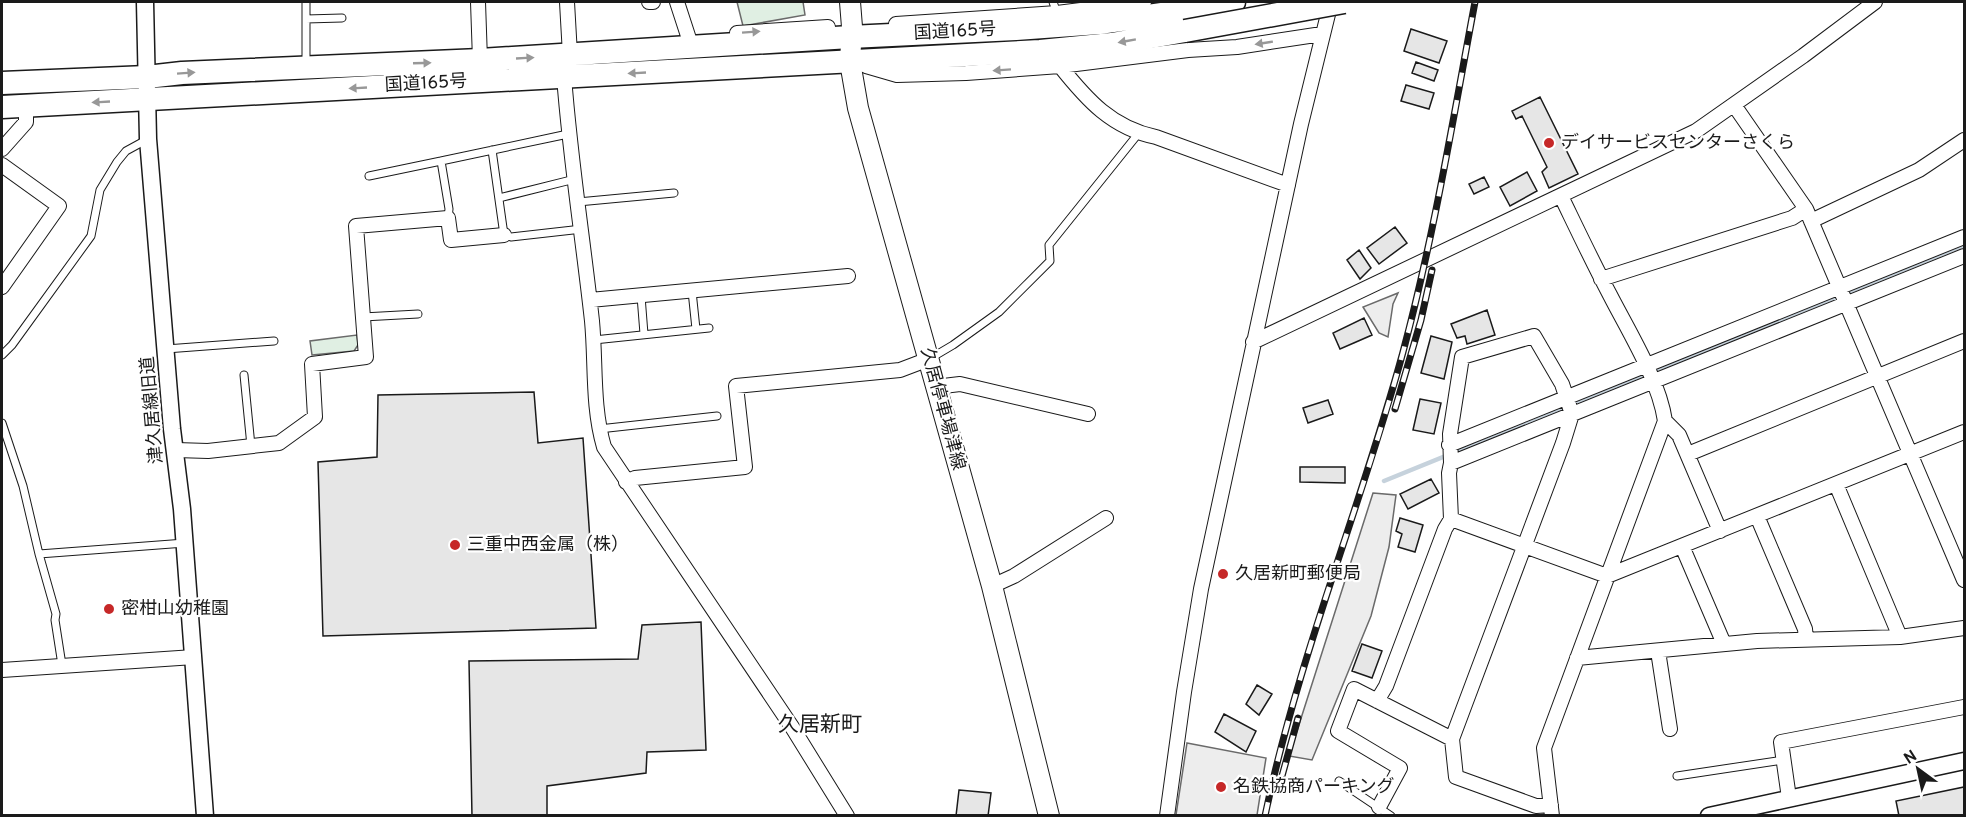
<svg xmlns="http://www.w3.org/2000/svg" width="1966" height="817" font-family="Overpass,'Noto Sans JP',sans-serif">
<style>
.green{fill:#e0efe3;stroke:#6a6a6a;stroke-width:1.5}
.parking{fill:#ededed;stroke:#6a6a6a;stroke-width:1.5}
.lines{fill:none;stroke-linecap:round;stroke-linejoin:round}
.stream{stroke:#c6d2dc;stroke-width:4.5}
.building{fill:#e6e6e6;stroke:#1a1a1a;stroke-width:1.5}
.service-casing{stroke:#1a1a1a;stroke-width:9}
.minor-casing{stroke:#1a1a1a;stroke-width:16}
.tertiary-casing{stroke:#1a1a1a;stroke-width:19}
.secondary-casing{stroke:#1a1a1a;stroke-width:22}
.trunk-casing{stroke:#1a1a1a;stroke-width:25}
.service{stroke:#fff;stroke-width:7}
.minor{stroke:#fff;stroke-width:14}
.tertiary{stroke:#fff;stroke-width:16}
.secondary{stroke:#fff;stroke-width:20}
.trunk{stroke:#fff;stroke-width:22}
.rail-casing{stroke:#1a1a1a;stroke-width:7}
.rail{stroke:#fff;stroke-width:4.5;stroke-dasharray:14;stroke-linecap:butt}
.trunk-bridge-casing{stroke:#1a1a1a;stroke-width:25;stroke-linecap:butt}
.trunk-bridge{stroke:#fff;stroke-width:22}
.oneway{fill:#989898}
.poi-dot{fill:#c62828;stroke:#fff;stroke-width:2}
.labels{text-anchor:middle;dominant-baseline:central;stroke-width:4.5;stroke-linejoin:round;paint-order:stroke}
.street-label{font-size:18px;fill:#1a1a1a;stroke:#fff}
.poi-label{font-size:18px;fill:#1a1a1a;stroke:#fff;text-anchor:start}
.quarter-label{font-size:21px;fill:#1a1a1a;stroke:#fff}
</style>
<rect width="100%" height="100%" fill="#fff"/>
<path class="green" d="M737 2H803L805 15 743 26Z
M357 335 358 345 354 351 312 355 310 341Z"/>
<path class="parking" d="M1398 293 1393 304 1388 337 1379 333 1363 307Z
M1373 493 1396 495 1389 547 1371 616 1312 760 1289 756Z
M1187 743 1266 758 1257 815H1176Z"/>
<g class="lines">
<path class="stream" d="M1384 481 1964 245"/>
</g>
<path class="building" d="M1411 29 1447 41 1439 63 1404 51Z
M1416 62 1438 70 1434 81 1412 73Z
M1406 85 1434 93 1429 109 1401 101Z
M1540 97 1578 174 1549 188 1542 172 1547 167 1522 116 1516 119 1512 111Z
M1540 97 1578 174 1549 188 1542 172 1547 167 1522 116 1516 119 1512 111Z
M1527 172 1537 191 1510 206 1500 187Z
M1484 177 1489 187 1474 194 1469 184Z
M1395 227 1407 243 1379 264 1367 248Z
M1359 250 1371 268 1360 279 1347 260Z
M1487 310 1495 335 1467 344 1465 336 1457 338 1451 324Z
M1364 318 1372 335 1340 349 1333 333Z
M1431 336 1452 342 1444 379 1421 373Z
M534 392 538 443 583 438 596 628 323 636 318 462 377 457 378 395Z
M1420 399 1441 403 1434 434 1413 430Z
M1328 400 1333 414 1308 423 1303 408Z
M1300 467H1345V483L1300 482Z
M1431 479 1439 493 1408 509 1400 494Z
M1400 518 1423 525 1415 552 1398 547 1402 534 1396 531Z
M701 622 706 750 647 752 646 773 547 786V816H472L469 661 638 659 642 625Z
M1362 644 1382 651 1372 678 1352 671Z
M1257 685 1272 694 1259 715 1246 704Z
M1224 714 1256 731 1246 752 1215 732Z
M1964 787V816H1899L1896 801Z
M959 790 991 793 988 816H956Z"/>
<g class="lines">
<g class="service-casing">
<path id="service" d="M306 2V65
M1053 2 1057 13
M306 19 342 18
M492 150 504 235 511 237 582 229
M369 176 441 161
M499 198 575 179
M578 202 674 193
M448 218 449 209 441 161 568 134
M692 291 696 329
M641 296 644 334
M363 317 418 314
M594 340 709 328
M166 349 274 341
M2 355 12 345 91 236 100 190 117 162 126 151 148 139
M931 358 953 345 999 312 1050 261 1049 245 1138 134
M244 375 251 446
M2 423 23 486 39 554 56 614 55 620 62 665
M599 429 717 416
M39 554 185 543
M1677 776 1783 760
M1339 781 1391 816"/>
</g>
<g class="minor-casing">
<path id="minor" d="M478 2 480 60
M567 2 570 55
M649 2H653
M677 2 691 45
M896 24 1057 13 1144 2
M737 33 828 27
M866 66 897 75 966 73 1060 66 1188 50 1237 47 1322 34
M1060 66C1087 100 1112 128 1156 137L1288 185
M564 76C570 158 583 239 592 321 596 363 592 406 604 447L792 727 847 816
M1734 105 1806 209 1964 580
M2 149 26 122V106
M2 165 59 206 2 287
M1811 221 1919 170 1964 140
M1964 256 1451 463 1449 473 1451 519 1607 576 1964 432
M1601 279 1792 218 1806 209
M590 300 848 276
M1253 342 1696 131 1803 56 1875 2
M935 387 960 384 1088 414
M1665 421 1679 435 1720 531
M1449 445 1964 237
M176 450 208 451 279 443 315 417 312 364 366 357 356 226 448 218 451 240 504 235
M1688 454 1964 341
M1451 463 1450 434 1462 357 1534 336 1562 384 1572 414 1563 443 1452 739 1456 777 1536 806 1551 805
M626 482 635 478 745 467 736 386 900 370 929 359
M1836 484 1900 637
M1757 516 1805 629 1806 639
M1682 546 1724 644
M992 586 1014 576 1106 518
M1658 651 1670 729
M1577 658 1757 641 1900 637 1964 628
M2 670 194 657
M1377 701 1386 686 1445 529 1451 519
M1789 798 1781 742 1964 707
M1379 807 1400 768 1338 731 1354 689 1452 739
M1167 816 1184 692 1201 589 1301 124 1331 2
M1552 816 1544 748 1665 421C1659 380 1629 332 1610 295 1593 263 1577 229 1561 196"/>
</g>
<g class="tertiary-casing">
<path id="tertiary" d="M145 2 148 139 172 429 182 509 205 816
M1709 816 1964 761"/>
</g>
<g class="secondary-casing">
<path id="secondary" d="M850 2 852 27 850 62 858 108 992 586 1049 816"/>
</g>
<g class="trunk-casing">
<path id="trunk" d="M2 83 147 77 182 73 480 60 850 37 1016 29 1099 23 1183 11 1234 2
M2 107 1040 51 1112 44 1185 31"/>
</g>
<use href="#service" class="service"/>
<use href="#minor" class="minor"/>
<use href="#tertiary" class="tertiary"/>
<use href="#secondary" class="secondary"/>
<use href="#trunk" class="trunk"/>
<g class="rail-casing">
<path id="rail" d="M1395 409 1421 320 1432 270
M1282 776 1298 718
M1265 816C1298 657 1361 507 1403 352 1434 236 1453 119 1475 2"/>
</g>
<use href="#rail" class="rail"/>
<g class="trunk-bridge-casing">
<path id="trunk-bridge" d="M1185 31 1344 2"/>
</g>
<use href="#trunk-bridge" class="trunk-bridge"/>
</g>
<defs><path id="oneway-solid" d="M-6-.8H1V-3.2L6.5 0L1 3.2V.8H-6Z" transform="scale(1.5)"/></defs>
<g class="oneway">
<use href="#oneway-solid" transform="translate(751 32) rotate(-4)"/>
<use href="#oneway-solid" transform="translate(1127 41) rotate(170)"/>
<use href="#oneway-solid" transform="translate(1264 43) rotate(171)"/>
<use href="#oneway-solid" transform="translate(525 58) rotate(-3)"/>
<use href="#oneway-solid" transform="translate(422 63) rotate(-2)"/>
<use href="#oneway-solid" transform="translate(1002 70) rotate(176)"/>
<use href="#oneway-solid" transform="translate(186 73) rotate(-4)"/>
<use href="#oneway-solid" transform="translate(637 73) rotate(177)"/>
<use href="#oneway-solid" transform="translate(358 88) rotate(177)"/>
<use href="#oneway-solid" transform="translate(101 102) rotate(177)"/>
</g>
<g class="poi-dot">
<circle cx="1549" cy="143" r="6"/>
<circle cx="455" cy="545" r="6"/>
<circle cx="1223" cy="574" r="6"/>
<circle cx="109" cy="609" r="6"/>
<circle cx="1221" cy="787" r="6"/>
</g>
<g class="labels">
<g class="street-label">
<text transform="translate(955 32) rotate(-3)">国道165号</text>
<text transform="translate(426 84) rotate(-3)">国道165号</text>
<text transform="translate(942 409) rotate(75)">久居停車場津線</text>
<text transform="translate(153 410) rotate(-95)">津久居線旧道</text>
</g>
<g class="poi-label">
<text x="1561" y="143">デイサービスセンターさくら</text>
<text x="467" y="545">三重中西金属（株）</text>
<text x="1235" y="574">久居新町郵便局</text>
<text x="121" y="609">密柑山幼稚園</text>
<text x="1233" y="787">名鉄協商パーキング</text>
</g>
<g class="quarter-label">
<text x="820" y="725">久居新町</text>
</g>
</g>
<rect width="1966" height="817" fill="none" stroke="#1a1a1a" stroke-width="6"/>
<g transform="translate(1918 769) rotate(327)" stroke="#ffffff" stroke-width="4.5" paint-order="stroke">
<path d="M0-4.5L10 22L0 15L-10 22Z" fill="#1a1a1a"/>
<text y="-9" font-size="16" font-weight="bold" text-anchor="middle" fill="#1a1a1a">N</text>
</g>
</svg>
